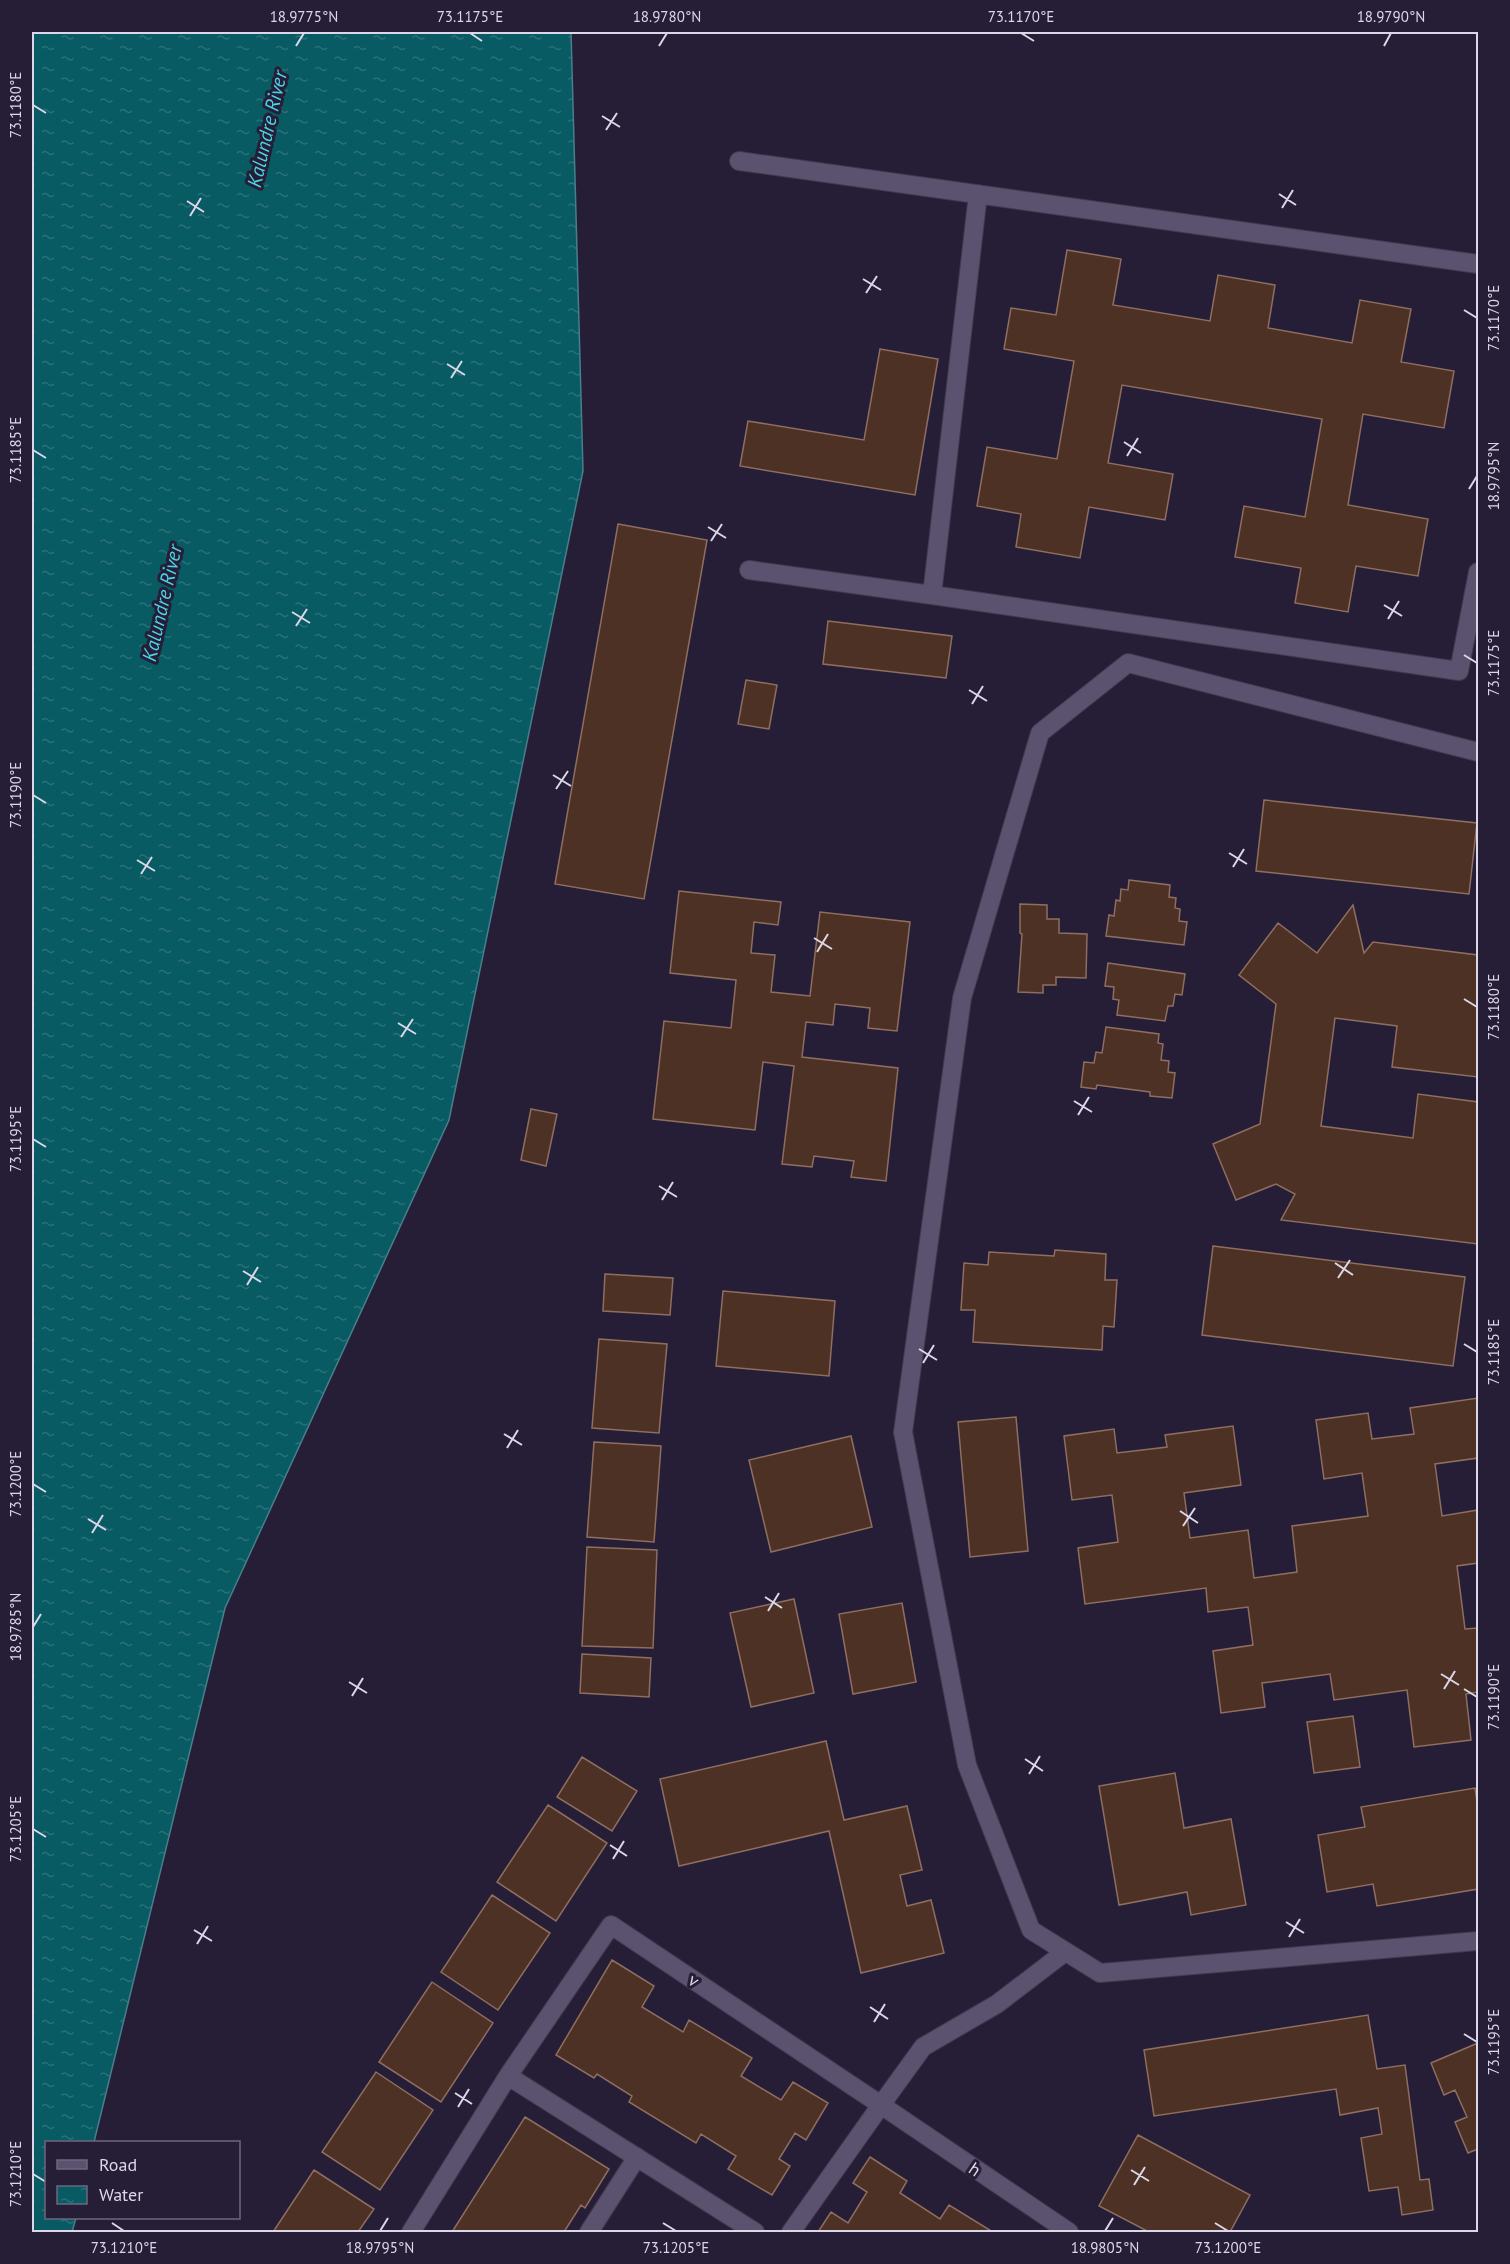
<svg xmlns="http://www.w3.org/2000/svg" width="1510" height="2264" font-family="'PT Sans',sans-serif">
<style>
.water{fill:url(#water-ripples);stroke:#47808b;stroke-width:1.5}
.building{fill:#4d3124;stroke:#8e6e60;stroke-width:1.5}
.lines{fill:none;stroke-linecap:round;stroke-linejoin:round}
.street-casing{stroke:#403a4e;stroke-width:20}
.street{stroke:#5a526e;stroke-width:18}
.ticks{fill:none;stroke:#dbd7e8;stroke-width:2}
.labels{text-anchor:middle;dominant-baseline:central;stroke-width:6;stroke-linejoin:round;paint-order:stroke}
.street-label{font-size:18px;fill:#dbd7e8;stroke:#261e37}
.water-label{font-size:20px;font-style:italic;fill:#4ad5e6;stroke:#261e37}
.neatline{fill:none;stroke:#dbd7e8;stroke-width:2}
.ticks-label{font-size:15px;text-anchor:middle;fill:#dbd7e8}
</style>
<defs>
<pattern id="water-ripples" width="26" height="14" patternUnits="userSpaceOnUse" patternTransform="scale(1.5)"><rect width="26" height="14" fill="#085a63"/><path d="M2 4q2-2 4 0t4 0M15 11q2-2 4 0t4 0" fill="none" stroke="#2b7179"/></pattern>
</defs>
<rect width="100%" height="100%" fill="#261e37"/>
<path class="water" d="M32 32H571L583 471 449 1120 225 1608 94 2142H46V2218H76L72 2232H32Z"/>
<path class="building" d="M1067 250 1121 259 1113 305 1210 321 1218 275 1275 285 1268 328 1352 343 1360 300 1411 309 1401 362 1454 371 1444 428 1363 414 1348 505 1428 519 1418 576 1356 566 1348 612 1295 603 1301 568 1235 557 1244 506 1305 517 1322 419 1122 385 1108 463 1173 474 1165 520 1089 507 1080 558 1016 547 1021 514 977 506 987 447 1057 459 1074 361 1004 349 1011 308 1056 315Z
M880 349 938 359 915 495 740 466 748 421 864 440Z
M618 524 707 540 644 899 555 884Z
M828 621 952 636 946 678 823 664Z
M746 680 777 685 769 729 738 724Z
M1264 800 1477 823 1469 894 1256 871Z
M1129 880 1170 885 1169 897 1176 898 1175 908 1180 909 1179 921 1187 922 1184 945 1106 936 1109 915 1114 916 1116 900 1120 901 1121 889 1128 890Z
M679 891 781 902 778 925 754 922 751 953 775 955 771 992 810 996 820 912 910 922 897 1031 868 1028 870 1008 835 1004 833 1025 806 1022 802 1057 898 1068 886 1181 851 1177 854 1161 814 1156 812 1167 782 1164 794 1066 763 1062 755 1130 653 1119 664 1021 731 1028 736 980 670 973Z
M1020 904 1047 905V919H1059V933L1087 934 1086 978 1056 977V985H1043V993L1018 992 1022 934 1020 933Z
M1353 905 1364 953 1373 942 1478 955V1077L1392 1067 1397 1026 1335 1018 1321 1126 1413 1138 1418 1094 1478 1102V1244L1281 1220 1295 1194 1276 1184 1236 1200 1213 1144 1260 1124 1276 1004 1239 975 1278 923 1317 953Z
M1108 963 1185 974 1182 995 1175 994 1173 1006H1168L1165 1021 1117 1015 1119 1000 1113 999 1114 987 1105 986Z
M1106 1027 1159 1034 1158 1043 1163 1044 1161 1060 1169 1061 1168 1072 1175 1073 1172 1098 1150 1096V1092L1097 1085 1096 1089 1081 1087 1084 1062 1094 1063 1096 1052 1102 1053Z
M531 1109 557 1114 546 1166 521 1160Z
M1213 1246 1465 1277 1453 1366 1202 1335Z
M1055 1250 1106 1254 1105 1280H1117L1114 1327 1103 1326 1102 1350 973 1342 975 1310H961L964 1263 988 1265 989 1252 1054 1256Z
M605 1274 673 1278 670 1315 603 1311Z
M723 1291 835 1301 829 1376 716 1366Z
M599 1339 667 1344 659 1433 592 1428Z
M1478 1398V1458L1435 1464 1442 1516 1478 1510V1563L1457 1566 1465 1629 1478 1628V1692L1466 1694 1471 1740 1414 1747 1407 1690 1334 1700 1330 1674 1262 1683 1265 1707 1221 1713 1213 1651 1253 1645 1248 1607 1208 1612 1206 1588 1085 1604 1078 1548 1118 1542 1112 1495 1072 1500 1064 1436 1114 1429 1117 1453 1167 1447 1165 1435 1233 1426 1241 1485 1184 1493 1190 1538 1248 1530 1254 1578 1297 1572 1292 1526 1368 1516 1362 1473 1324 1479 1316 1420 1368 1413 1372 1439 1414 1434 1410 1408Z
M1016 1417 1028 1551 970 1557 958 1422Z
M851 1436 872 1527 771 1552 749 1460Z
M594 1442 661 1446 654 1542 587 1537Z
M587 1547 657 1550 653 1648 582 1646Z
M794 1599 814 1693 751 1707 730 1613Z
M902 1603 916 1682 853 1694 839 1614Z
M582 1654 651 1658 649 1697 580 1693Z
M1353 1716 1360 1767 1314 1773 1307 1722Z
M826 1741 844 1820 907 1806 922 1870 900 1875 907 1906 931 1900 944 1953 861 1973 829 1831 679 1866 660 1779Z
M582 1757 637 1791 612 1831 557 1797Z
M1175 1773 1184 1828 1231 1819 1246 1905 1191 1915 1187 1892 1119 1905 1099 1786Z
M1475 1788 1478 1809V1889L1377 1906 1373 1884 1327 1892 1318 1835 1365 1827 1361 1807Z
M548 1805 607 1843 556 1921 497 1882Z
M492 1895 550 1933 498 2010 441 1972Z
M612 1960 654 1986 642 2007 683 2032 689 2020 752 2058 741 2076 781 2100 793 2082 828 2103 806 2140 795 2133 779 2159 790 2166 772 2195 728 2169 736 2156 701 2134 696 2143 629 2102 632 2096 597 2074 594 2078 556 2055Z
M432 1982 493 2023 441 2102 379 2062Z
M1368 2015 1377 2069 1405 2065 1420 2180 1429 2179 1433 2210 1402 2215 1398 2187 1369 2191 1361 2138 1382 2134 1378 2108 1340 2115 1336 2089 1154 2116 1144 2050Z
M1478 2043V2149L1468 2153 1455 2122 1467 2117 1455 2090 1444 2095 1431 2063Z
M376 2072 433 2110 380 2190 322 2152Z
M525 2117 609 2169 585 2208 581 2205 564 2232H452Z
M1138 2135 1250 2195 1230 2232H1149L1099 2206Z
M870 2157 907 2181 900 2193 940 2219 949 2205 993 2232H818L831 2212 848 2223 867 2192 853 2183Z
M314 2170 374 2209 358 2232H273Z"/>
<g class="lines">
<g class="street-casing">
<path id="street" d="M739 161 1478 264
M978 194 932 595 1459 671 1478 572
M749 570 932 595
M1478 752 1128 663 1040 733 962 998 903 1432 967 1765 1031 1930 1100 1973 1478 1941
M508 2076 755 2232
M411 2232 508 2076 611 1925 881 2105 923 2047 997 2004 1065 1952
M589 2232 637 2157
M791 2232 881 2105 1069 2232"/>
</g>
<use href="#street" class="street"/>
</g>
<path class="ticks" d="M470 33 482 41M1021 33 1034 41M296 46 304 33M659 46 667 33M1384 46 1391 33M33 105 46 113M602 116 620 127M606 130 617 113M1279 194 1296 205M187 201 204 212M1282 208 1293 190M190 216 201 198M863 279 881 290M866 293 877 276M1464 310 1477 318M447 364 465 375M451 378 462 361M1124 442 1141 453M33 450 46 458M1127 456 1138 438M1469 489 1477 476M708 527 726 538M711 541 722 524M1384 605 1402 616M292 612 310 623M1388 619 1399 601M296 626 307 609M1464 655 1477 663M969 690 987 701M972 704 983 686M553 775 571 786M556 789 568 771M33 795 46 803M1229 853 1247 864M137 860 155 871M1233 867 1244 849M141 874 152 857M814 938 832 949M817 952 828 934M1464 999 1477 1007M398 1023 416 1034M401 1037 413 1019M1074 1101 1092 1112M1078 1115 1089 1097M33 1139 46 1147M659 1186 677 1197M662 1200 673 1182M1335 1263 1353 1275M243 1271 261 1282M1338 1278 1350 1260M247 1285 258 1267M1464 1344 1477 1352M919 1349 937 1360M923 1363 934 1345M504 1434 522 1445M507 1448 518 1430M33 1484 46 1492M1180 1511 1198 1523M88 1519 106 1530M1183 1526 1195 1508M92 1533 103 1515M765 1597 782 1608M768 1611 779 1593M33 1627 41 1614M1441 1674 1459 1685M349 1682 367 1693M1444 1689 1455 1671M1464 1689 1477 1697M352 1696 363 1678M1025 1759 1043 1771M1029 1774 1040 1756M33 1829 46 1837M610 1845 627 1856M613 1859 624 1841M1286 1922 1304 1933M194 1930 212 1941M1289 1937 1300 1919M197 1944 208 1926M870 2007 888 2019M874 2022 885 2004M1464 2034 1477 2042M455 2093 472 2104M458 2107 469 2089M1131 2170 1149 2181M33 2174 46 2182M1134 2185 1145 2167M112 2223 124 2231M663 2223 676 2231M1215 2223 1228 2231M380 2231 388 2218M1105 2231 1113 2218"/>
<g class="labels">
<g class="street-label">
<text transform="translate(694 1980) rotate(34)">v</text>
<text transform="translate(975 2169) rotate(34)">h</text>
</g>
<g class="water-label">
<text transform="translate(267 129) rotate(-77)">Kalundre River</text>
<text transform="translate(162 603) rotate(-77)">Kalundre River</text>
</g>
</g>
<rect width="1510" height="2264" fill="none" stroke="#261e37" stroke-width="66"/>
<rect x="45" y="2141" width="195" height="78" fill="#261e37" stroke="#6e687e" stroke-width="1.5"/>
<rect x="57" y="2160" width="30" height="9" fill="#5a526e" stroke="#6e687e" stroke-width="1.5"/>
<text x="99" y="2171" font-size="18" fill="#dbd7e8">Road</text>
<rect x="57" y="2186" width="30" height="18" fill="url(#water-ripples)" stroke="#6e687e" stroke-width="1.5"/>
<text x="99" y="2201" font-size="18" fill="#dbd7e8">Water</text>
<rect x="33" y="33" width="1444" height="2198" class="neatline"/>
<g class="ticks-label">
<text x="304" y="22">18.9775°N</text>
<text x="470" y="22">73.1175°E</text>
<text x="667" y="22">18.9780°N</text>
<text x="1021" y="22">73.1170°E</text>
<text x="1391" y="22">18.9790°N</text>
<text transform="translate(16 105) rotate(-90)" y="5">73.1180°E</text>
<text transform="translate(1494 318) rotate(-90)" y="5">73.1170°E</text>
<text transform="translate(16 450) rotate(-90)" y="5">73.1185°E</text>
<text transform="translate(1494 476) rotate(-90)" y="5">18.9795°N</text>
<text transform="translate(1494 663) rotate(-90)" y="5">73.1175°E</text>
<text transform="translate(16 795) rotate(-90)" y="5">73.1190°E</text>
<text transform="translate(1494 1007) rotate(-90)" y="5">73.1180°E</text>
<text transform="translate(16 1139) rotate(-90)" y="5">73.1195°E</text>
<text transform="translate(1494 1352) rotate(-90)" y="5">73.1185°E</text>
<text transform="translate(16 1484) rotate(-90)" y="5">73.1200°E</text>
<text transform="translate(16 1627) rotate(-90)" y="5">18.9785°N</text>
<text transform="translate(1494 1697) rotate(-90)" y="5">73.1190°E</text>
<text transform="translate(16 1829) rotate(-90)" y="5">73.1205°E</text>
<text transform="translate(1494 2042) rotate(-90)" y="5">73.1195°E</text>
<text transform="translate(16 2174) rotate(-90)" y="5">73.1210°E</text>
<text x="124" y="2253">73.1210°E</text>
<text x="380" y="2253">18.9795°N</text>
<text x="676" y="2253">73.1205°E</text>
<text x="1105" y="2253">18.9805°N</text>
<text x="1228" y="2253">73.1200°E</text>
</g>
</svg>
